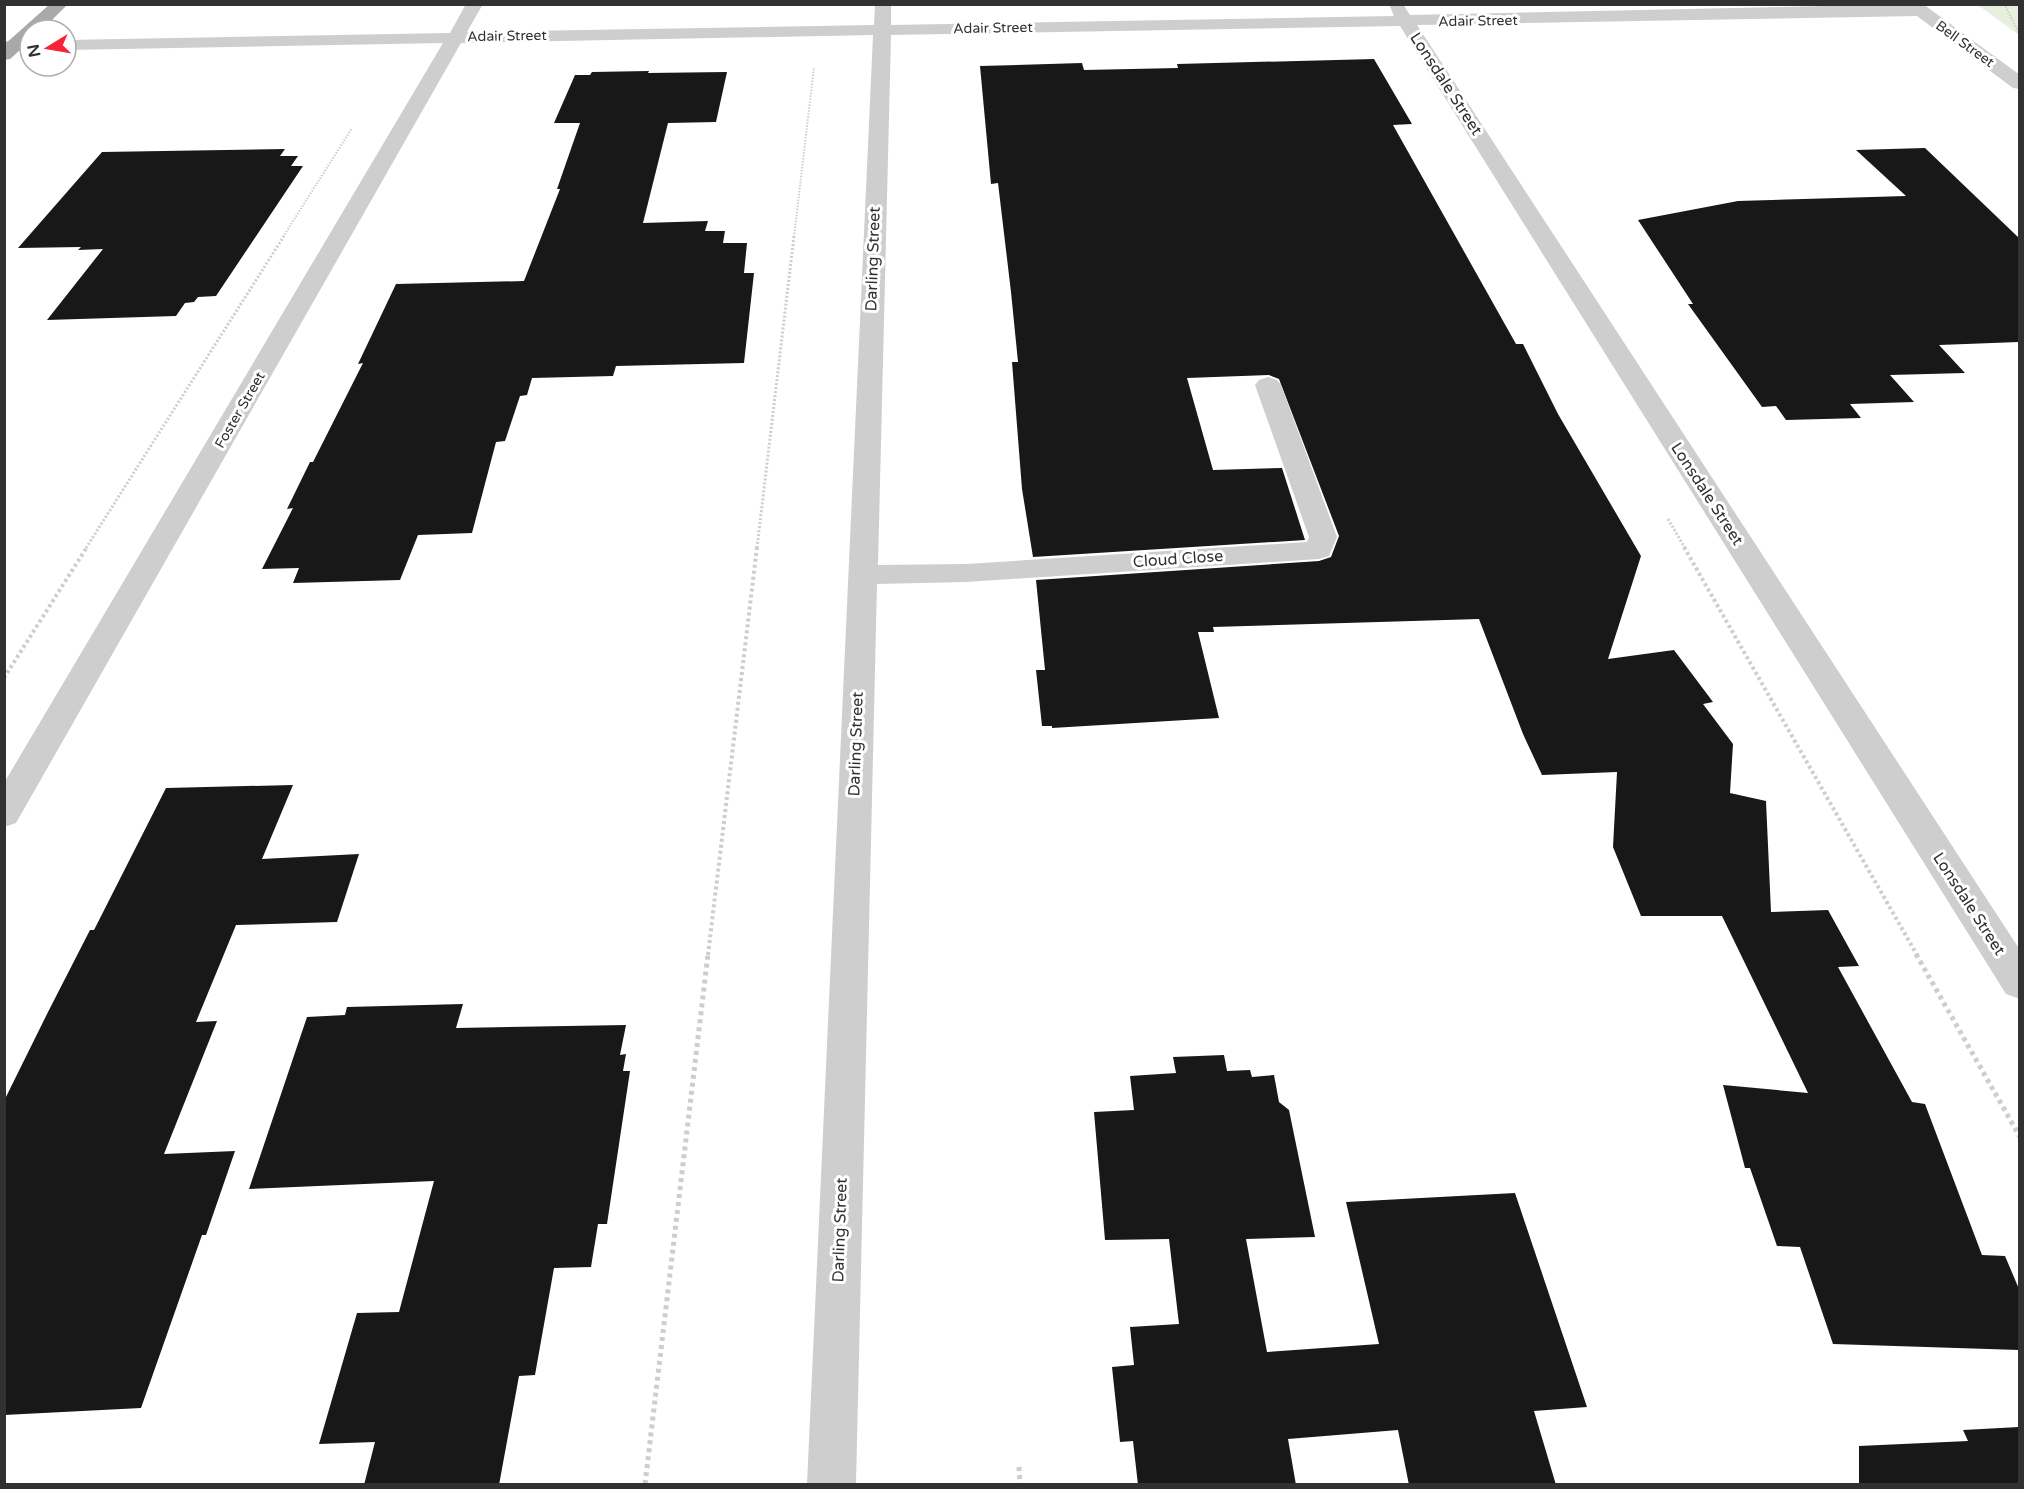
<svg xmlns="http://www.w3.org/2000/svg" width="2024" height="1489" font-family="'Varela Round',sans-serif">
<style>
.green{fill:#e7efde}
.building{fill:#181818}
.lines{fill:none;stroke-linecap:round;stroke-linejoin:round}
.path-far3{stroke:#cecece;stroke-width:2;stroke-dasharray:1.5 1.5;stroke-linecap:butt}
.path-far2{stroke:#cecece;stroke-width:3;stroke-dasharray:2 2;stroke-linecap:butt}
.path-far1{stroke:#cecece;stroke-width:4;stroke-dasharray:3 3;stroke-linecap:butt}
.path{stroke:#cecece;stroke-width:5;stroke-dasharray:4 4;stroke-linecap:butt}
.minor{fill:#cecece;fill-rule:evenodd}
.major{fill:#a9a9a9;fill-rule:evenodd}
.labels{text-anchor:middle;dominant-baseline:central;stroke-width:6;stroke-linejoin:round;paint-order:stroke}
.far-street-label{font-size:14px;fill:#313131;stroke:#fff}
.street-label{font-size:16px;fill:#313131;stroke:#fff}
</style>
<rect width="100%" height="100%" fill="#fff"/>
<path class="green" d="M1978 5H2019V35Z"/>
<path class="building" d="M1374 59 1412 124 1393 125 1516 344H1523L1558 414 1641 556 1608 659 1674 650 1713 702 1703 704 1733 744 1730 793 1766 801 1771 912 1828 910 1859 966 1838 967 1912 1102 1925 1104 1982 1255 2005 1256 2019 1289V1350L1833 1344 1800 1247 1777 1246 1750 1168H1745L1723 1085 1808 1093 1722 916H1641L1613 847 1617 772 1542 775 1523 734 1479 619 1213 627 1214 632H1198L1219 718 1052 728V726H1042L1036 670H1045L1036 580 1319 561 1331 557 1339 536 1279 379 1269 375 1187 378 1213 470 1282 468 1305 540 1033 557 1022 489 1012 362H1018L1011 292 998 183 991 184 980 66 1082 63 1084 70 1178 68 1177 64Z
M649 71 648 73 727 72 716 122 668 123 643 223 708 221 705 231H725L723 243H747L744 273H754L744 363 616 366 613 376 532 378 527 395 520 396 505 441 496 442 472 533 418 535 400 580 293 583 299 568 262 569 293 508 287 509 310 462H313L363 363 358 364 396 284 524 281 560 189H557L580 123H554L575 75H590L592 72Z
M1925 148 2019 238V342L1939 345 1965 373 1890 375 1914 402 1850 404 1861 418 1786 420 1776 406 1762 407 1688 304H1693L1638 220 1738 201 1906 196 1856 150Z
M285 149 280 156H298L291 166H303L216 296 198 297 194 302 185 303 176 316 47 320 103 249 78 250 81 247 18 248 102 152Z
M293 785 262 859 359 854 337 922 236 925 196 1022 217 1021 164 1154 235 1151 206 1235H202L141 1408 4 1415V1101L48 1012 90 930H94L166 788Z
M463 1004 456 1028 626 1025 620 1055 626 1054 623 1071H630L607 1224H598L591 1267 554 1268 535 1375 519 1376 499 1485H364L375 1442 319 1444 357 1313 399 1312 434 1181 249 1189 307 1017 345 1015 347 1007Z
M1224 1055 1227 1071 1250 1070 1252 1077 1274 1075 1279 1102 1289 1110 1315 1237 1246 1239 1267 1352 1379 1344 1346 1202 1515 1193 1587 1407 1534 1411 1556 1485H1409L1398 1430 1288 1439 1296 1485H1138L1133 1441 1120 1442 1112 1367 1134 1365 1130 1327 1179 1324 1169 1239 1105 1240 1094 1112 1134 1110 1130 1076 1176 1073 1173 1057Z
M2019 1427V1485H1859V1446L1968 1441 1963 1430Z"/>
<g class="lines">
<path class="path-far3" d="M2004 4 2019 33
M283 237 352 128
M794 237 814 67"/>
<path class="path-far2" d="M1668 519 1685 548
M86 548 284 236
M757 548 794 236"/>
<path class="path-far1" d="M1684 547 1917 955
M4 678 87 547
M708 955 757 547"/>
<path class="path" d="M1916 954 2020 1137
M1019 1467 1020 1484
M645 1484 708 954"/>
<path class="minor" d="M466 4H483L467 32 874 25 875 4H891V25L1394 16 1389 4H1403L1410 15 1923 4 2020 75V89L2013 88 1917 16 1417 25 2020 950V999L2006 994 1400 26 891 35 878 565 966 564 1307 542 1309 537 1255 385 1259 380 1268 377 1277 380 1281 385 1337 537 1329 556 1319 559 966 582 877 584 856 1484H807L873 35 461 43 16 823 4 827V783L443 43 66 50V40L450 33Z
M30 40V50L4 51V41Z"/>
<path class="major" d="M50 4H68L42 30H30V41L10 59 4 60V45Z"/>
</g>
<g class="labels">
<g class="far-street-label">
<text transform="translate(1478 21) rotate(-1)">Adair Street</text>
<text transform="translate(993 28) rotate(-1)">Adair Street</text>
<text transform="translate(507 36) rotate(-1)">Adair Street</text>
<text transform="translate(1965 44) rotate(36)">Bell Street</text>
<text transform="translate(240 410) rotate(-60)">Foster Street</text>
</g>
<g class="street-label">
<text transform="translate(1446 84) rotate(57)">Lonsdale Street</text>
<text transform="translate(873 259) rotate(-88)">Darling Street</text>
<text transform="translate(1707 494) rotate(57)">Lonsdale Street</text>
<text transform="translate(1178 559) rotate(-4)">Cloud Close</text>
<text transform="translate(856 744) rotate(-88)">Darling Street</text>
<text transform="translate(1969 904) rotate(57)">Lonsdale Street</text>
<text transform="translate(840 1230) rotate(-88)">Darling Street</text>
</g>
</g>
<rect width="2024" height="1489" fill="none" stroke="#313131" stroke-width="12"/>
<g transform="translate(48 48) rotate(259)"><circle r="28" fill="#ffffff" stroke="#adadad" stroke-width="1.5"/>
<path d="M0-4.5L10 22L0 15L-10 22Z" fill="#f62436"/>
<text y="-9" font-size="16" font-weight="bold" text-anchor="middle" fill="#313131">N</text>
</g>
</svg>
